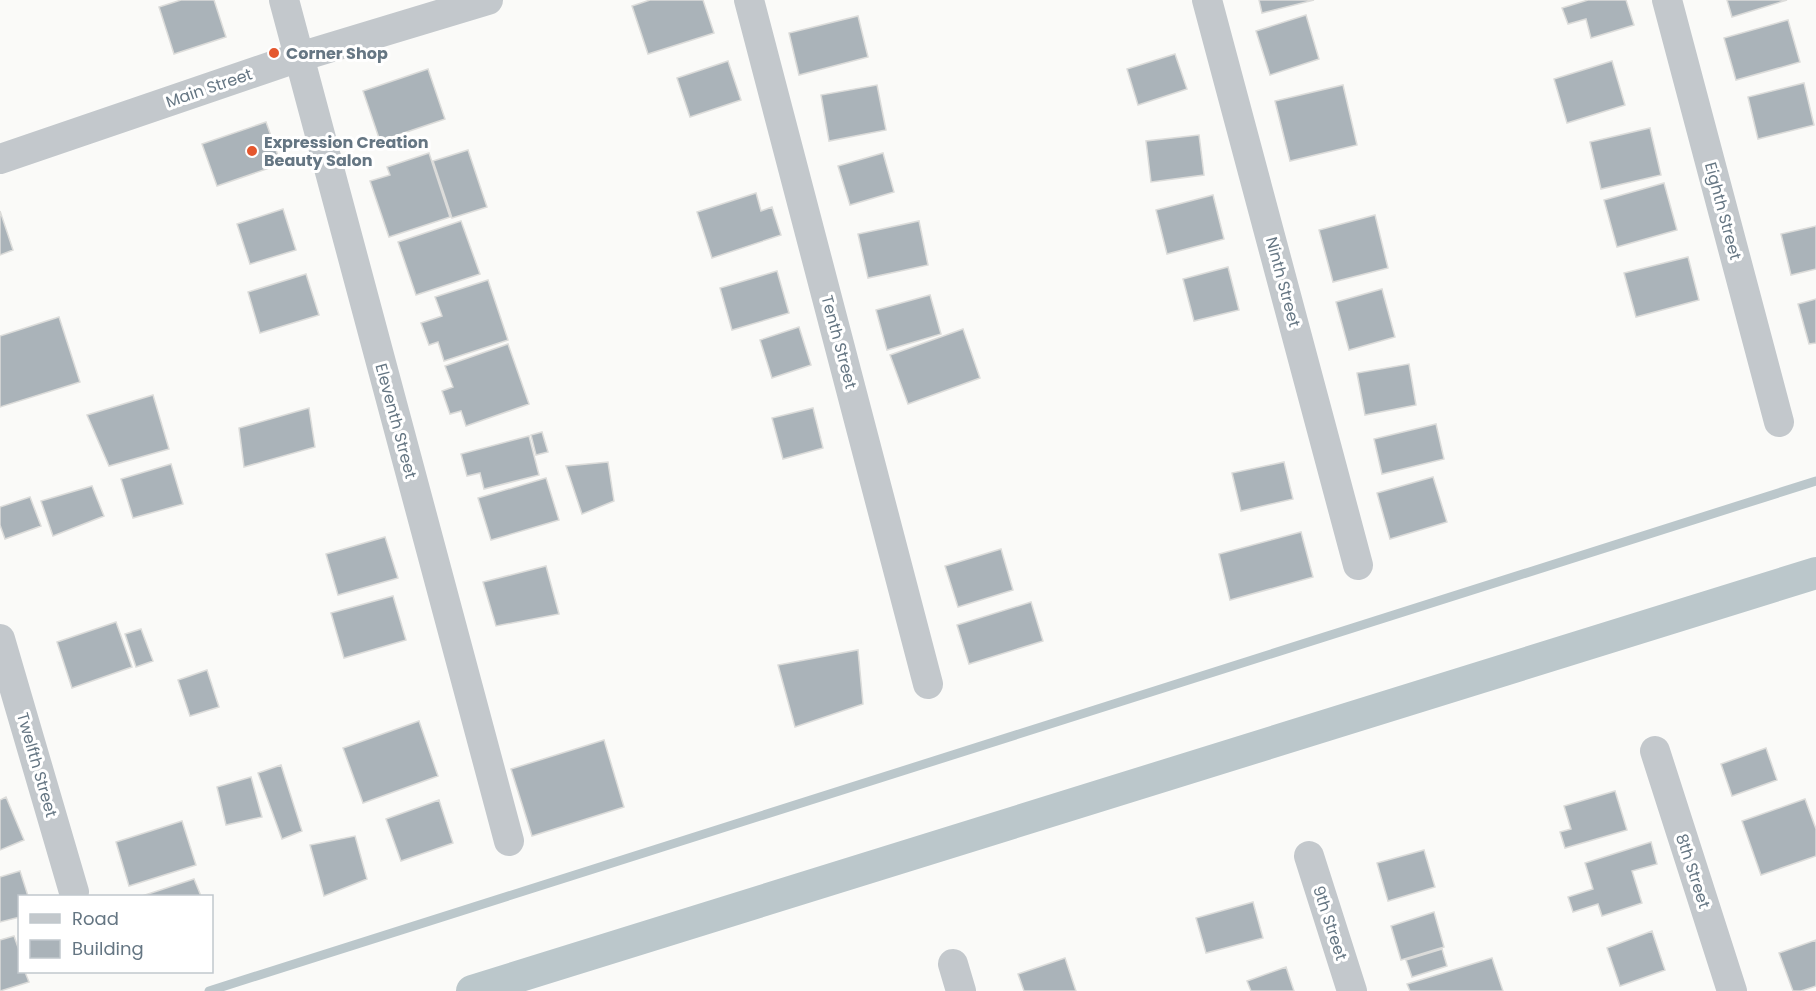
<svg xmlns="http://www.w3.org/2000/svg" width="1816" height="991" font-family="Poppins,sans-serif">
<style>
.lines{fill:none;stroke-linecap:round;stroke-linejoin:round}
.stream{stroke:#bbc7cb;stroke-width:9}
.canal{stroke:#bbc7cb;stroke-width:32}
.building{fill:#aab3b9;stroke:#dcdcda;stroke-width:1.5}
.street{stroke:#c3c8cc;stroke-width:30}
.poi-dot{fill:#e4572e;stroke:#fff;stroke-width:2}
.labels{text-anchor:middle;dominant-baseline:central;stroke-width:6;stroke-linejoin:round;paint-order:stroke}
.poi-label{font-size:16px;font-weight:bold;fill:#657683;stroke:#fff;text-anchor:start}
.street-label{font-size:16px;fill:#657683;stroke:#fff}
</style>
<rect width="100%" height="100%" fill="#fafaf8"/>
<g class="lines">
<path class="stream" d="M209 991 1816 481"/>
<path class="canal" d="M472 991 1816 573"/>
</g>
<path class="building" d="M181 0H214L226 37 174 54 159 7Z
M650 0H703L714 33 648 54 632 6Z
M1259 0H1314L1262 13Z
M1588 0H1626L1634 25 1591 38 1586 19 1568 24 1562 8Z
M1727 0H1787L1732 17Z
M1306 15 1319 59 1270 75 1256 31Z
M858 16 868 57 799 75 789 33Z
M1788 20 1800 62 1736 80 1724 38Z
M1175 54 1187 89 1138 105 1127 69Z
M728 61 741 100 690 117 677 78Z
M1612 61 1625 105 1567 123 1554 79Z
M428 69 445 119 380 141 363 91Z
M1804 83 1814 125 1758 139 1748 97Z
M877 85 886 130 829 141 821 95Z
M1343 85 1357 145 1290 161 1275 101Z
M266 122 281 164 217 186 202 144Z
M1650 128 1661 175 1601 189 1590 142Z
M1199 135 1204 175 1151 182 1146 141Z
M468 150 487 207 452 218 433 161Z
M429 153 450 217 389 237 370 181 390 175 387 167Z
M883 153 894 192 850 205 838 166Z
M1664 183 1677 230 1617 247 1604 200Z
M756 193 761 211 772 207 781 235 712 258 697 212Z
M1213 195 1224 239 1167 254 1156 210Z
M283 209 296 250 250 264 237 224Z
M0 211 13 250 0 255Z
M1375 215 1388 268 1333 282 1319 230Z
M461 221 480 274 416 295 398 242Z
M919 221 928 265 868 278 858 234Z
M1816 226V269L1791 275 1781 234Z
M1688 257 1699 300 1636 317 1624 273Z
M1228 267 1239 310 1194 321 1183 279Z
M777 271 789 313 732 330 720 288Z
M306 274 319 315 260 333 248 292Z
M488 280 508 340 444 361 438 342 429 345 421 323 442 316 435 297Z
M1382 289 1395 337 1349 350 1336 302Z
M930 295 941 334 887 350 876 310Z
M1816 299V343L1809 344 1798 304Z
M59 317 80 382 0 407V336Z
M799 327 811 365 772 378 760 340Z
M963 329 980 378 908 404 890 355Z
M508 344 529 404 466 426 461 411 450 414 442 391 453 387 445 366Z
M1409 364 1416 405 1365 415 1357 373Z
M153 395 169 449 109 466 87 415Z
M309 408 315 447 244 467 239 428Z
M813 408 823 448 783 459 772 418Z
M1436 424 1444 459 1382 474 1374 439Z
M542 432 548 452 536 455 531 435Z
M529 436 539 475 484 489 480 473 467 476 461 454Z
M608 462 614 501 582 514 566 466Z
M1284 462 1293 499 1241 511 1232 473Z
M171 464 183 504 133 518 121 479Z
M1433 477 1447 522 1390 539 1377 493Z
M546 478 559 520 491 540 478 498Z
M92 486 104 516 53 536 41 501Z
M30 497 41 526 5 539 0 525V507Z
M1301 532 1313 577 1230 600 1219 554Z
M385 537 398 578 338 595 326 554Z
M1001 549 1013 590 958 607 945 566Z
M546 566 559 614 496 626 483 582Z
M393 596 406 640 344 658 331 613Z
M1031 602 1043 641 969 664 957 625Z
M116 622 132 667 72 688 57 642Z
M141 629 153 661 136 667 125 634Z
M858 650 863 704 795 727 778 665Z
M207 670 219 707 190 716 178 680Z
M419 721 438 776 363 803 343 748Z
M604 740 624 807 532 836 511 769Z
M1766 748 1777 780 1732 796 1721 764Z
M281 765 302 831 282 839 258 773Z
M251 777 262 817 226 825 217 787Z
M1615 791 1627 830 1565 848 1560 832 1571 829 1564 806Z
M6 797 24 840 0 850V800Z
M1805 799 1816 829V856L1761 875 1742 821Z
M439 800 453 843 401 861 386 819Z
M182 821 196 865 129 886 116 842Z
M355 836 367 879 324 896 310 845Z
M1651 842 1657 864 1632 871 1642 903 1602 916 1598 904 1573 912 1568 897 1593 889 1585 863Z
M1424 850 1435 887 1388 901 1377 863Z
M20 871 28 896H20V917L0 922V877Z
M194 879 201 896H142Z
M1253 902 1263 938 1206 953 1196 918Z
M1434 912 1444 947 1401 960 1391 926Z
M1652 931 1665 970 1620 986 1607 948Z
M14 936 20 953V972H25L29 982 0 991V940Z
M1816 940V986L1801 991H1793L1779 953Z
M1442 949 1447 966 1412 977 1406 960Z
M1065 958 1076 991H1024L1018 974Z
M1492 958 1503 991H1410L1407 984Z
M1286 967 1294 991H1251L1247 981Z"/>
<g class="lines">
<path class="street" d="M284 0 509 841
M749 0 928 684
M1207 0 1358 565
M1667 0 1779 422
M0 159 299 57 488 0
M0 639 74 892
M1655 751 1732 991
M1309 856 1352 991
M953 964 961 991"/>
</g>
<g class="poi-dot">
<circle cx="274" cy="53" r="6"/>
<circle cx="252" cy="151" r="6"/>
</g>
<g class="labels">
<g class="poi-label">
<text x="286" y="53">Corner Shop</text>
<text x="264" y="142">Expression Creation<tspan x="264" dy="18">Beauty Salon</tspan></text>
</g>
<g class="street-label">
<text transform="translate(209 88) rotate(-19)">Main Street</text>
<text transform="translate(1723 211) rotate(75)">Eighth Street</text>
<text transform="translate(1283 282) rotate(75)">Ninth Street</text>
<text transform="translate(839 342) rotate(75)">Tenth Street</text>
<text transform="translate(396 421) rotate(75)">Eleventh Street</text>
<text transform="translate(37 765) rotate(74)">Twelfth Street</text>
<text transform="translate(1693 871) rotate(72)">8th Street</text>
<text transform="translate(1330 923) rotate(72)">9th Street</text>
</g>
</g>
<rect x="18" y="895" width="195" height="78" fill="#ffffff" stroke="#c1c8cd" stroke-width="1.5"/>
<rect x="30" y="914" width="30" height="9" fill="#c3c8cc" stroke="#c1c8cd" stroke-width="1.5"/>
<text x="72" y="925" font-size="18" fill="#657683">Road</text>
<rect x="30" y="940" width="30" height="18" fill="#aab3b9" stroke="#c1c8cd" stroke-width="1.5"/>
<text x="72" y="955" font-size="18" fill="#657683">Building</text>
</svg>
